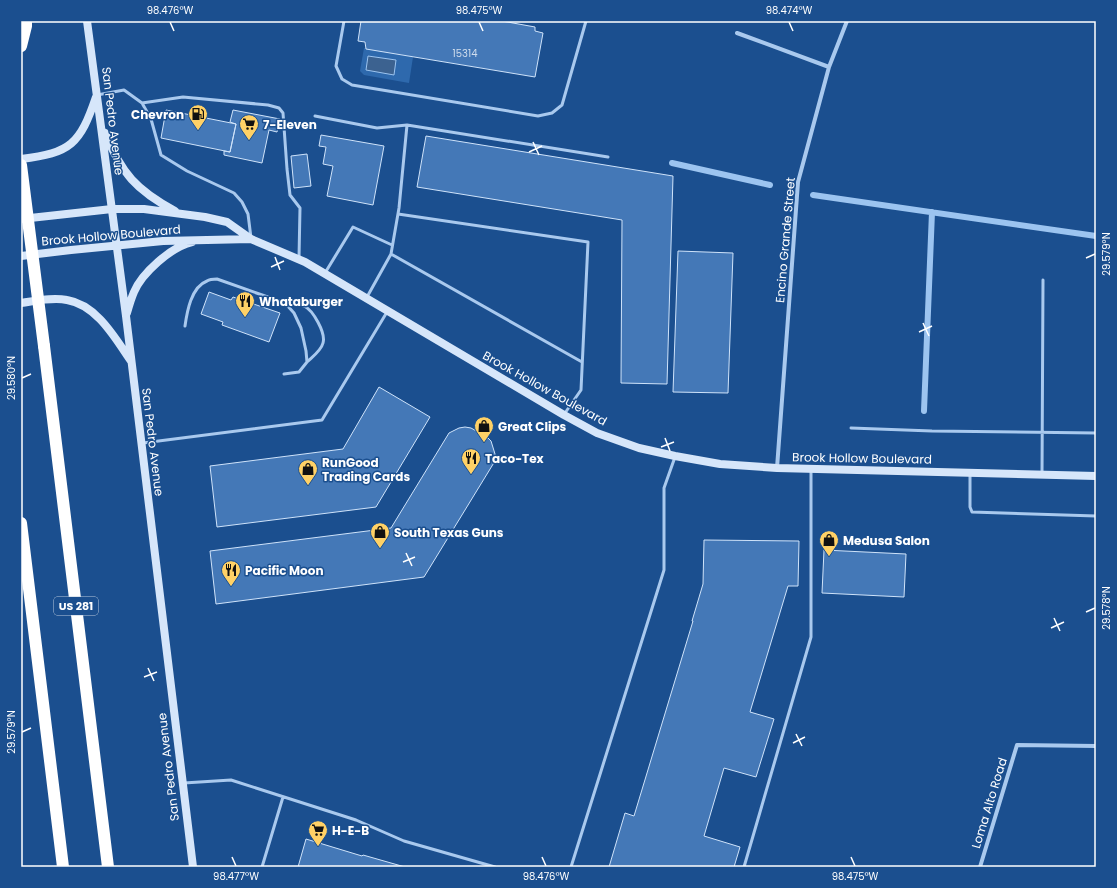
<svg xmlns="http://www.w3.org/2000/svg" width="1117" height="888" font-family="Poppins,sans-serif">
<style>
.green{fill:#2e69ad}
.water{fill:#3c6290;stroke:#9cc4f0}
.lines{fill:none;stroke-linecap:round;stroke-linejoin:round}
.stream{stroke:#9cc4f0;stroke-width:6}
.building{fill:#4478b7;stroke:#cfe3fa}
.lane{stroke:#a9c9ee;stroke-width:3}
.street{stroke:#a9c9ee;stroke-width:4}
.secondary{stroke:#d6e6fa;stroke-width:8}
.highway{stroke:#fff;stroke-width:12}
.highway-bridge{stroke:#fff;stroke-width:12}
.ticks{fill:none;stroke:#fff;stroke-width:1.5}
.labels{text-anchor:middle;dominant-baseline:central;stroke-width:3;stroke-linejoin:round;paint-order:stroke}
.number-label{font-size:10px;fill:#d0dded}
.shield{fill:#1b4f8f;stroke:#bbcadd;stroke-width:1}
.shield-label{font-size:11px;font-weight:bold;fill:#fff}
.poi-label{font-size:12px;font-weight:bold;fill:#fff;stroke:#1b4f8f;text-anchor:start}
.street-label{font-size:12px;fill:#fff;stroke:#1b4f8f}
.neatline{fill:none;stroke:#fff;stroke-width:1.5}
.ticks-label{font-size:10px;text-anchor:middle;fill:#fff}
</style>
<rect width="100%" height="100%" fill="#1b4f8f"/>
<path class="green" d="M364 48 413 57 409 83 364 75 360 71Z"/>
<path class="water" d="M368 56 396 60 394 75 366 70Z"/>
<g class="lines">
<path class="stream" d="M672 163 770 185
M813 195 1096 236
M924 411 932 212"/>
</g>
<path class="building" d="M361 21H502L535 27V31L543 33 535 77 366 49 365 42 358 41Z
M166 110 236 124 230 152 161 138Z
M233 110 280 119 277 132 269 130 262 163 224 155V151L230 152 236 124 230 122Z
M321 135 384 146 373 205 327 196 333 166 323 164 326 147 319 146Z
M426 136 673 176 667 384 621 383 622 220 417 187Z
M307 154 311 186 294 188 291 156Z
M678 251 733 253 728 393 673 392Z
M209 292 231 300 233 297 280 313 269 342 222 325 223 322 201 314Z
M379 387 430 417 376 507 217 527 210 466 343 449Z
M465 427 471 428 487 437 491 441 495 454V461L424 577 216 604 210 551 391 528 449 433 459 428Z
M704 540 799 541 798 586H788L750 712 774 719 756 777 724 768 704 836 740 847 734 867H609L625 813 634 816 693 621H692L703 584Z
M824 550 906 554 904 597 822 593Z
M306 839 362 856 363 855 405 867H298Z"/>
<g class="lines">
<path class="lane" d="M344 21 336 66 342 79 352 85 538 116 552 113 562 105 586 21
M97 95 124 90 142 103 151 119 161 155 187 171 234 193 242 202 248 214 251 238
M142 103 183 97 268 105 279 108 283 113 287 169 290 195 300 208 299 258
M315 116 377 128 407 125 608 157
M398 214 588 242 581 390 565 413
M391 254 582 362
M325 273 353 227 392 245
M367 297 391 254 399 208 407 125
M285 303C291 304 298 304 304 306 313 310 326 333 323 343 321 351 312 357 307 362
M185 326C187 312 191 287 207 281 210 279 214 279 217 279L285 303 294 313 301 328 306 351 307 362 299 372 284 374
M851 428 932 431 1096 433
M143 443 322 420 387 312
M970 474V507L972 512 1096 516
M1042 474 1043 280
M184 783 231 780 356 820 404 841 495 867
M262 867 283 797
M571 867 664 570V488L675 457
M744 867 811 637V470"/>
<path class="street" d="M737 33 829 67
M777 468 798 182 829 67 847 21
M980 867 1017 745 1096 746"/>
<path class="secondary" d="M87 21 126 316 193 867
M105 133C122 174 136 190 175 211
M21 159C71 153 80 144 96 97
M21 219 112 209H144L205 217 227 222 251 239 305 262 564 415 597 433 639 448 675 456 720 464 777 468 1096 476
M21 256 71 250 163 241 251 239
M21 303C36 301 52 297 67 300 97 305 115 338 131 361
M127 313C129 306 131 299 134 292 142 273 171 247 192 242"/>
<path class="highway" d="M21 46 26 26V21
M44 346 108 867
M21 523 63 867"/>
<path class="highway-bridge" d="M21 165 44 346"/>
</g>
<path class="ticks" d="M170 22 174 31M479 22 483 31M789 22 793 31M533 142 539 155M529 152 542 146M275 257 280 270M1086 258 1095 254M271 267 284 261M923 323 929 336M919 332 932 326M22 378 31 374M665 438 670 451M661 447 674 442M406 553 412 566M403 562 415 557M1086 612 1095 608M1054 618 1060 631M1051 628 1064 622M148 668 154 681M144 677 157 672M22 732 31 728M796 734 802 746M793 743 805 737M232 857 236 866M542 857 546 866M851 857 855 866"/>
<defs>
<g id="fuel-pin" transform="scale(1)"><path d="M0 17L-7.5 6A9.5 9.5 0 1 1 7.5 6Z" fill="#ffd166" stroke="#1b4f8f"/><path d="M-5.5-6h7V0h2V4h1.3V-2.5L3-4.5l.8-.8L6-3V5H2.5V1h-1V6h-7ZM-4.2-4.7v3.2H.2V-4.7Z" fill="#111"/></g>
<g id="supermarket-pin" transform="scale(1)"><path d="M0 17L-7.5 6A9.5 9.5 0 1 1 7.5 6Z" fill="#ffd166" stroke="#1b4f8f"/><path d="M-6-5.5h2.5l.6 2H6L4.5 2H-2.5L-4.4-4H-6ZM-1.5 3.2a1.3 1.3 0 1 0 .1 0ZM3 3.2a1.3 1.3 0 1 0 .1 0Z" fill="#111"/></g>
<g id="restaurant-pin" transform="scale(1)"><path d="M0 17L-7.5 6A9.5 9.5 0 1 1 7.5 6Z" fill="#ffd166" stroke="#1b4f8f"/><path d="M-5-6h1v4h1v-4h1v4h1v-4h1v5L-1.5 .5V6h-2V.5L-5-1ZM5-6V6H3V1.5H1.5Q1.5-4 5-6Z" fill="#111"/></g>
<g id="shop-pin" transform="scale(1)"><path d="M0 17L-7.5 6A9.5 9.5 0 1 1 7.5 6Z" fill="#ffd166" stroke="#1b4f8f"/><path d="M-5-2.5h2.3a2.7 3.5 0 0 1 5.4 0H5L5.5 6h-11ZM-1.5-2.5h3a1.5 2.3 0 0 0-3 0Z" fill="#111"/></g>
</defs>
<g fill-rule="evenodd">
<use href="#fuel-pin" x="198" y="114"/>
<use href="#supermarket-pin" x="249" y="124"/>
<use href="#restaurant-pin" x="245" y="301"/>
<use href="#shop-pin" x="484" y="426"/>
<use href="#restaurant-pin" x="471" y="458"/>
<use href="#shop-pin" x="308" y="469"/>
<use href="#shop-pin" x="380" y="532"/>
<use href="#shop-pin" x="829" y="540"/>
<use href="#restaurant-pin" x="231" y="570"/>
<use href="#supermarket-pin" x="318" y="830"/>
</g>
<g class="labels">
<g class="number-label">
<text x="465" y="53">15314</text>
</g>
<rect class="shield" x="54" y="597" width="44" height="18" rx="3"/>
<g class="shield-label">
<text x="76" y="606">US 281</text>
</g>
<g class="poi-label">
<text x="184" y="114" text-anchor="end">Chevron</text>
<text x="263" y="124">7-Eleven</text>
<text x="259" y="301">Whataburger</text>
<text x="498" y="426">Great Clips</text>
<text x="485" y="458">Taco-Tex</text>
<text x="322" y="462">RunGood<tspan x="322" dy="14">Trading Cards</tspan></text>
<text x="394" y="532">South Texas Guns</text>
<text x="843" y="540">Medusa Salon</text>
<text x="245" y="570">Pacific Moon</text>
<text x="332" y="830">H-E-B</text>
</g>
<g class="street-label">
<text transform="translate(113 121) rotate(83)">San Pedro Avenue</text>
<text transform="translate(111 235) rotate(-5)">Brook Hollow Boulevard</text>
<text transform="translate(785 240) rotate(-85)">Encino Grande Street</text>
<text transform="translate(545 388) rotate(29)">Brook Hollow Boulevard</text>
<text transform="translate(153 442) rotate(83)">San Pedro Avenue</text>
<text transform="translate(862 458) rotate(1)">Brook Hollow Boulevard</text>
<text transform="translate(168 767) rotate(-97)">San Pedro Avenue</text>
<text transform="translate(989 803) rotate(-73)">Loma Alto Road</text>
</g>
</g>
<rect width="1117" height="888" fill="none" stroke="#1b4f8f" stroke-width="44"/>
<rect x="22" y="22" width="1073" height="844" class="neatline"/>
<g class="ticks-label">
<text x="170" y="14">98.476°W</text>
<text x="479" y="14">98.475°W</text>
<text x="789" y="14">98.474°W</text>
<text transform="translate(1106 254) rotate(-90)" y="4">29.579°N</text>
<text transform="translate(11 378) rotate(-90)" y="4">29.580°N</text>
<text transform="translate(1106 608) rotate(-90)" y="4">29.578°N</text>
<text transform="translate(11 732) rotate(-90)" y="4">29.579°N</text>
<text x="236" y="880">98.477°W</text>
<text x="546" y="880">98.476°W</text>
<text x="855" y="880">98.475°W</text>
</g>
</svg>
